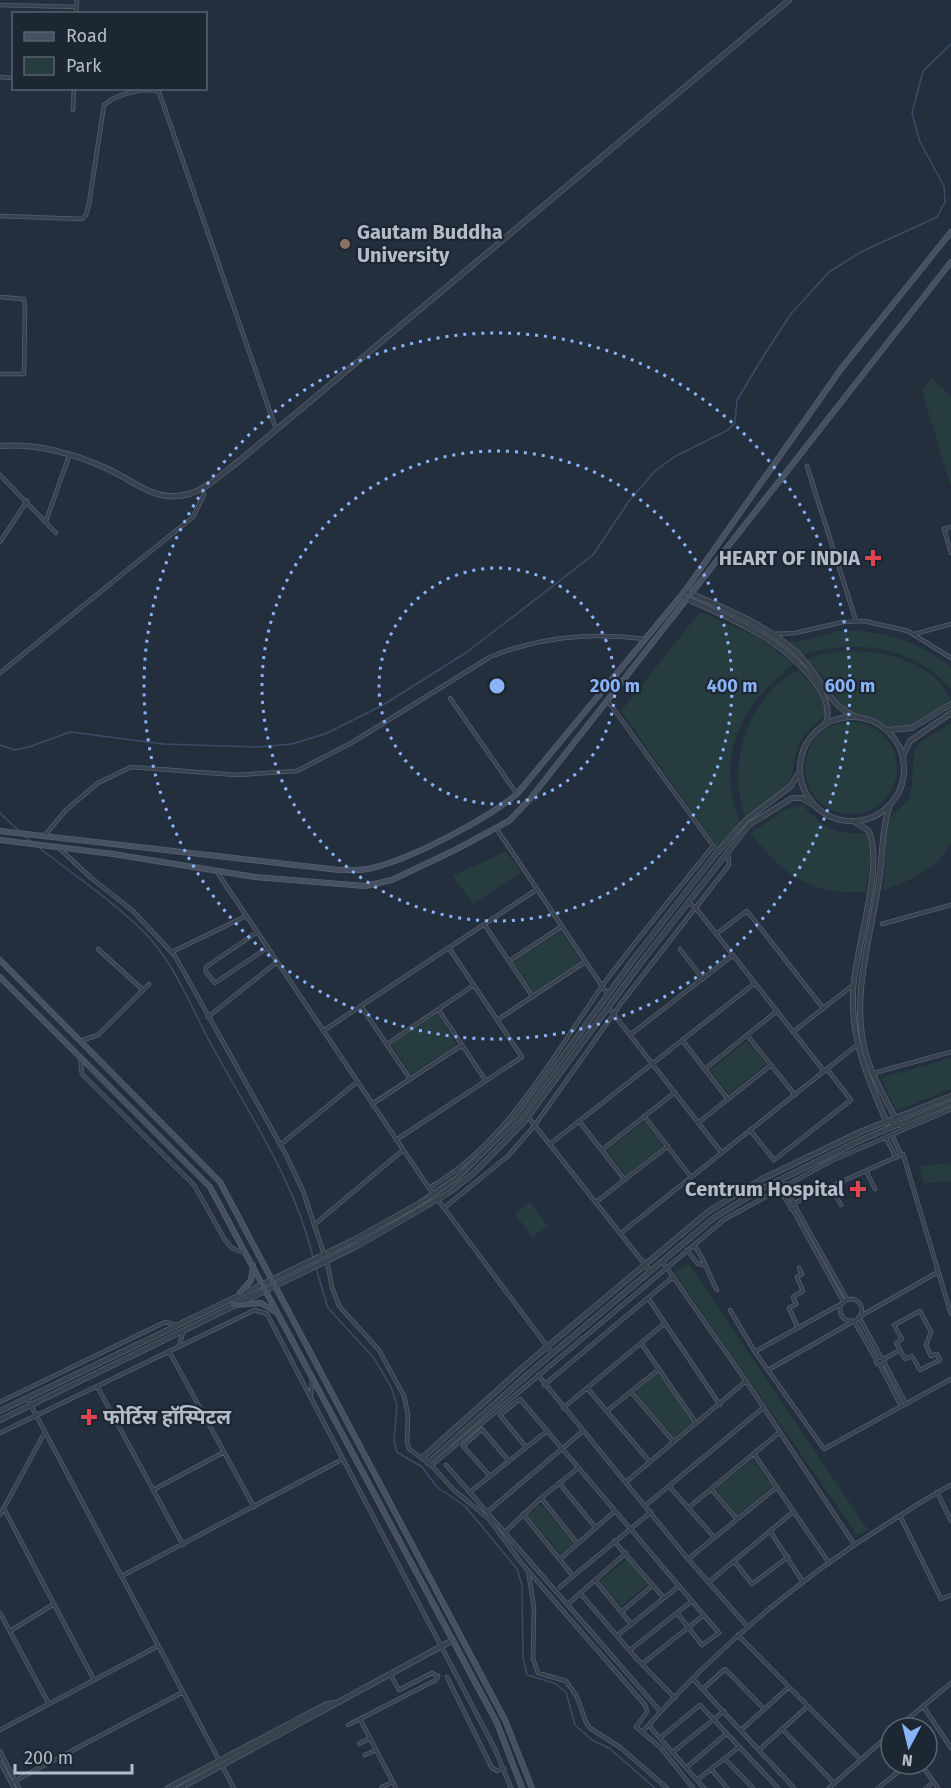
<svg xmlns="http://www.w3.org/2000/svg" width="951" height="1788" font-family="'Fira Sans','Noto Sans Devanagari',sans-serif">
<style>
.green{fill:#263c3f}
.lines{fill:none;stroke-linecap:round;stroke-linejoin:round}
.stream{stroke:#394c67;stroke-width:1.5}
.minor-casing{stroke:#565f6c;stroke-width:4.5}
.tertiary-casing{stroke:#565f6c;stroke-width:6}
.secondary-casing{stroke:#565f6c;stroke-width:6}
.minor{stroke:#38414e;stroke-width:3}
.tertiary{stroke:#38414e;stroke-width:4.5}
.secondary{stroke:#465061;stroke-width:4.5}
.ring{fill:none;stroke:#8ab4f8;stroke-width:3;stroke-dasharray:3 6}
.education-dot{fill:#8d6e63;stroke:#1d2633;stroke-width:2}
.health-dot{fill:#e0444e;stroke:#1d2633;stroke-width:2}
.labels{text-anchor:middle;dominant-baseline:central;stroke-width:4.5;stroke-linejoin:round;paint-order:stroke}
.poi-label{font-size:20px;font-weight:bold;fill:#b4bcc9;stroke:#1d2633;text-anchor:start}
.centre{fill:#8ab4f8;stroke:#1d2633;stroke-width:3}
.ring-label{font-size:18px;text-anchor:middle;font-weight:bold;fill:#8ab4f8;stroke:#1d2633;stroke-width:4.5;stroke-linejoin:round;paint-order:stroke}
</style>
<rect width="100%" height="100%" fill="#242f3e"/>
<path class="green" d="M931 378 951 396V487L922 391Z
M700 612 756 636 794 664C739 705 715 756 740 823L718 848 621 711Z
M845 630C886 632 918 641 951 667V689C914 646 855 638 803 655L786 642C805 643 825 633 845 630Z
M848 651C884 651 937 662 951 701L909 726 894 729 873 717 846 711 825 678 807 660 818 655Z
M799 670C809 682 824 698 826 714L806 733 797 747 790 784 745 818C727 764 746 697 799 670Z
M805 768a46 46 0 1 1 92 0a46 46 0 1 1-92 0Z
M951 723V844L936 864 903 883 883 890 887 821 908 800 912 786 914 750 918 744Z
M802 805C824 828 835 835 867 833L871 854 866 892C811 894 784 877 751 833L784 810Z
M506 851 521 872 473 904 453 876Z
M561 931 581 962 534 993 513 962Z
M437 1014 457 1045 411 1074 391 1044Z
M747 1041 766 1064 729 1094 710 1070Z
M951 1058V1089L897 1111 881 1078Z
M644 1122 663 1146 626 1175 607 1151Z
M951 1163V1182L924 1183 920 1166Z
M530 1202 548 1226 532 1237 515 1214Z
M689 1264 868 1530 858 1536 674 1272Z
M658 1372 693 1422 674 1437 635 1393Z
M753 1459 773 1486 737 1515 715 1489Z
M540 1504 574 1543 561 1554 527 1515Z
M628 1558 649 1583 621 1606 600 1581Z"/>
<g class="lines">
<path class="stream" d="M0 745 14 750 29 747 70 732 164 744 257 747 292 744 325 734 383 705 467 652 593 555 629 501 655 471 674 457 728 430 735 423 737 400 763 357 790 315 829 272 861 252 937 217 945 202 944 186 920 142 912 113 923 71 951 44
M0 813 20 832
M23 835 31 841
M37 846C72 874 112 900 144 932 175 963 190 1006 211 1044 249 1114 294 1179 313 1257
M314 1262 328 1308 374 1358 391 1387 397 1405 394 1440 397 1452 422 1467 437 1487 465 1506 517 1569 522 1585 523 1658 527 1675 554 1683 566 1692 575 1725 592 1740 609 1748 655 1788"/>
<g class="minor-casing">
<path id="minor" d="M0 5 76 7
M76 14 77 0
M0 77 14 78
M73 110 74 88
M0 216 82 219 86 215 89 204 104 105C115 95 145 86 159 92L276 429
M0 297 24 299 25 308 24 374H0
M807 466 856 621
M0 475 56 533
M46 521 69 456
M951 527 944 529 951 553
M0 542 27 501
M774 634 795 633 843 622 864 621 908 631 951 658
M915 634 951 624
M0 673 193 517 204 495 202 488
M450 698 517 794
M607 700 717 851
M496 828 608 995
M45 835 66 810 98 783 131 767 237 775 297 771 353 742 490 657C539 637 593 632 645 639
M59 848 90 877 133 911 175 956 285 1153 303 1191 324 1254
M217 872 433 1194
M689 903 695 907 824 1071
M484 924 533 997
M882 924 951 905
M257 932 206 967V972L215 983 267 948
M716 934 747 911 823 1008
M98 949 143 990
M680 949 703 979
M172 952 246 916
M509 961 561 927
M361 1006 410 1079
M608 1007 721 1152
M438 1009 486 1081
M208 1017 277 962
M497 1020 585 962
M323 1031 536 890
M793 1032 853 985
M630 1035 733 955
M747 1035 795 1095
M682 1040 728 1099
M80 1041 98 1035 149 984
M387 1044 474 985
M80 1058 82 1074 194 1185 225 1240 232 1248 246 1254
M705 1069 777 1011
M874 1073 951 1052
M372 1104 462 1045
M644 1116 691 1177
M528 1117 650 1271
M579 1121 625 1180
M698 1123 771 1065
M750 1130 774 1160 851 1100 827 1069
M892 1135 901 1155
M886 1138 896 1158
M396 1140 522 1057 449 948
M550 1144 755 983
M280 1145 357 1082
M602 1150 674 1093
M866 1171 875 1189
M785 1184 794 1204
M831 1187 841 1205
M429 1188C510 1142 555 1051 608 978 642 933 678 890 713 846
M778 1188 790 1206
M438 1200 552 1353
M596 1202 668 1146
M795 1204 796 1209H791L792 1204 903 1154 951 1314
M444 1208 508 1156 535 1125 622 1002 729 865 728 853
M796 1208 847 1299
M793 1210 843 1301
M315 1224 403 1150
M621 1233 857 1045
M694 1245C705 1259 708 1274 717 1290
M687 1250 697 1263 706 1266
M327 1261 332 1287 339 1306 379 1350 404 1396 408 1415 407 1442 409 1449 431 1465 454 1490 489 1519 523 1565 645 1705 647 1712 636 1727 661 1748 693 1788
M662 1261 746 1381 854 1544
M648 1298 720 1405
M840 1310a11 11 0 1 1 22 0a11 11 0 1 1-22 0Z
M730 1310 755 1352 824 1449 951 1379
M798 1328 789 1308 796 1304 793 1297 803 1291 797 1277 802 1274 799 1268
M641 1343 696 1423
M179 1346 183 1332
M169 1351 254 1507
M756 1351 841 1304
M876 1361a4 4 0 1 1 8 0a4 4 0 1 1-8 0Z
M881 1357 859 1317 938 1272
M884 1359 900 1350 905 1359 912 1356 920 1370 940 1360 937 1354 931 1356 926 1345 931 1332 920 1311 894 1325 902 1339 896 1343 900 1350
M884 1362 906 1404
M880 1365 901 1406
M768 1370 854 1321 876 1359
M538 1375 688 1559 747 1626
M544 1385 673 1277
M97 1386 183 1545
M587 1388 650 1462
M631 1392 674 1442
M311 1395 312 1381
M27 1398 219 1760
M0 1402 165 1322 176 1325
M563 1408 665 1323
M607 1411 659 1369
M0 1433 255 1310 267 1314 495 1749 511 1788
M526 1447 500 1415 520 1399 719 1633 702 1645 677 1613
M754 1454 829 1563
M432 1465 725 1219 831 1161 951 1109
M446 1465 660 1711
M489 1475 463 1446 482 1429 508 1460
M626 1482 746 1381
M559 1483 596 1528
M669 1486 714 1537
M711 1489 737 1519
M153 1490 224 1452
M470 1492 547 1431
M937 1492 951 1521
M541 1498 577 1543
M646 1505 764 1407
M688 1508 780 1432
M4 1509 94 1680
M487 1512 583 1431
M523 1514 573 1576
M0 1515 45 1432
M900 1516 941 1599 951 1595
M770 1531 803 1582
M505 1532 541 1498 578 1468
M614 1541 664 1598
M560 1559 615 1511
M688 1559 777 1487
M734 1561 752 1584 788 1557
M528 1571 534 1607 533 1659 538 1673 566 1681 577 1697 586 1722 590 1728 621 1748 667 1788
M122 1576 343 1459
M595 1580 631 1624
M710 1581 793 1512
M560 1587 651 1512
M580 1593 636 1658 675 1698
M568 1604 626 1553
M621 1612 652 1586
M0 1613 49 1704
M10 1631 54 1604
M618 1635 679 1586
M738 1635 860 1759
M630 1650 692 1601
M642 1664 704 1615
M447 1677 492 1768 497 1771 504 1768
M694 1680 794 1788
M703 1689 725 1669 764 1709
M923 1706 951 1748
M360 1719 396 1788
M650 1723 651 1728 704 1788
M348 1725 436 1680 438 1676 432 1673 399 1690 390 1674
M897 1728 951 1683
M782 1729 834 1783
M0 1730 158 1646
M741 1730 789 1687
M642 1732C713 1652 794 1582 885 1525 906 1512 928 1497 951 1485
M660 1738 700 1705 778 1788
M359 1744 370 1738
M759 1750 808 1706
M0 1751 19 1788
M673 1752 724 1711
M365 1755 376 1750
M725 1759 753 1788
M0 1762 14 1788
M921 1764 938 1788
M222 1766 234 1788
M687 1767 726 1734
M711 1769 727 1788
M697 1780 739 1747
M11 1783 183 1692
M382 1787 393 1782
M829 1788 891 1733
M878 1788 908 1764
M926 1788 934 1782"/>
</g>
<g class="tertiary-casing">
<path id="tertiary" d="M0 446C36 443 75 454 108 469 136 482 155 503 189 494 207 489 224 472 239 461L789 0
M685 591C723 608 766 624 797 653 818 672 828 706 855 716
M681 596C731 619 783 638 816 684 825 696 831 709 826 723
M800 769a52 52 0 1 1 104 0a52 52 0 1 1-104 0Z
M887 730 912 728 951 704
M903 756 910 741 951 713
M889 808C881 831 883 856 879 880 871 938 849 1000 867 1058 874 1081 888 1103 899 1125
M855 822 868 830C886 862 854 952 853 992 851 1042 868 1078 887 1123
M0 1411 354 1240 420 1203 457 1178 519 1117 636 956 715 855 745 821 791 786 800 771
M0 1420 357 1246 450 1192 475 1172 524 1122 643 960 749 825 792 798H802L812 804
M422 1458 529 1362 709 1211 762 1179 860 1132 951 1096
M428 1463 534 1369 715 1217 763 1188 863 1139 951 1103
M168 1788 327 1704 336 1703
M180 1788 453 1640"/>
</g>
<g class="secondary-casing">
<path id="secondary" d="M0 831 339 870C349 870 361 871 372 868 411 859 485 820 517 794L685 591 841 369 951 232
M0 840 113 854 255 877 365 886 392 880 457 849 509 821 530 799 951 262
M0 960 220 1182 505 1720 532 1788
M0 977 210 1187 497 1723 522 1788
M240 1293 251 1280 253 1265
M234 1305 261 1303 277 1313"/>
</g>
<use href="#minor" class="minor"/>
<use href="#tertiary" class="tertiary"/>
<use href="#secondary" class="secondary"/>
</g>
<g class="ring">
<circle cx="497" cy="686" r="118"/>
<circle cx="497" cy="686" r="235"/>
<circle cx="497" cy="686" r="353"/>
</g>
<circle class="education-dot" cx="345" cy="244" r="6"/>
<g class="health-dot">
<path d="M870 549h6v6h6v6h-6v6h-6v-6h-6v-6h6z"/>
<path d="M855 1180h6v6h6v6h-6v6h-6v-6h-6v-6h6z"/>
<path d="M86 1408h6v6h6v6h-6v6h-6v-6h-6v-6h6z"/>
</g>
<g class="labels">
<g class="poi-label">
<text x="357" y="232">Gautam Buddha<tspan x="357" dy="23">University</tspan></text>
<text x="860" y="558" text-anchor="end">HEART OF INDIA</text>
<text x="844" y="1189" text-anchor="end">Centrum Hospital</text>
<text x="103" y="1417">फोर्टिस हॉस्पिटल</text>
</g>
</g>
<circle cx="497" cy="686" r="9" class="centre"/>
<g class="ring-label">
<text x="615" y="692">200 m</text>
<text x="732" y="692">400 m</text>
<text x="850" y="692">600 m</text>
</g>
<rect x="12" y="12" width="195" height="78" fill="#1d2633" stroke="#59626f" stroke-width="1.5"/>
<rect x="24" y="32" width="30" height="9" fill="#465061" stroke="#59626f" stroke-width="1.5"/>
<text x="66" y="42" font-size="18" fill="#b4bcc9">Road</text>
<rect x="24" y="57" width="30" height="18" fill="#263c3f" stroke="#59626f" stroke-width="1.5"/>
<text x="66" y="72" font-size="18" fill="#b4bcc9">Park</text>
<g transform="translate(909 1746) rotate(187)"><circle r="28" fill="#1d2633" stroke="#59626f" stroke-width="1.5"/>
<path d="M0-4.5L10 22L0 15L-10 22Z" fill="#8ab4f8"/>
<text y="-9" font-size="16" font-weight="bold" text-anchor="middle" fill="#b4bcc9">N</text>
</g>
<path d="M15 1764v9h117v-9" fill="none" stroke="#b4bcc9" stroke-width="3"/>
<text x="24" y="1764" font-size="18" fill="#b4bcc9" stroke="#1d2633" stroke-width="4.5" paint-order="stroke">200 m</text>
</svg>
